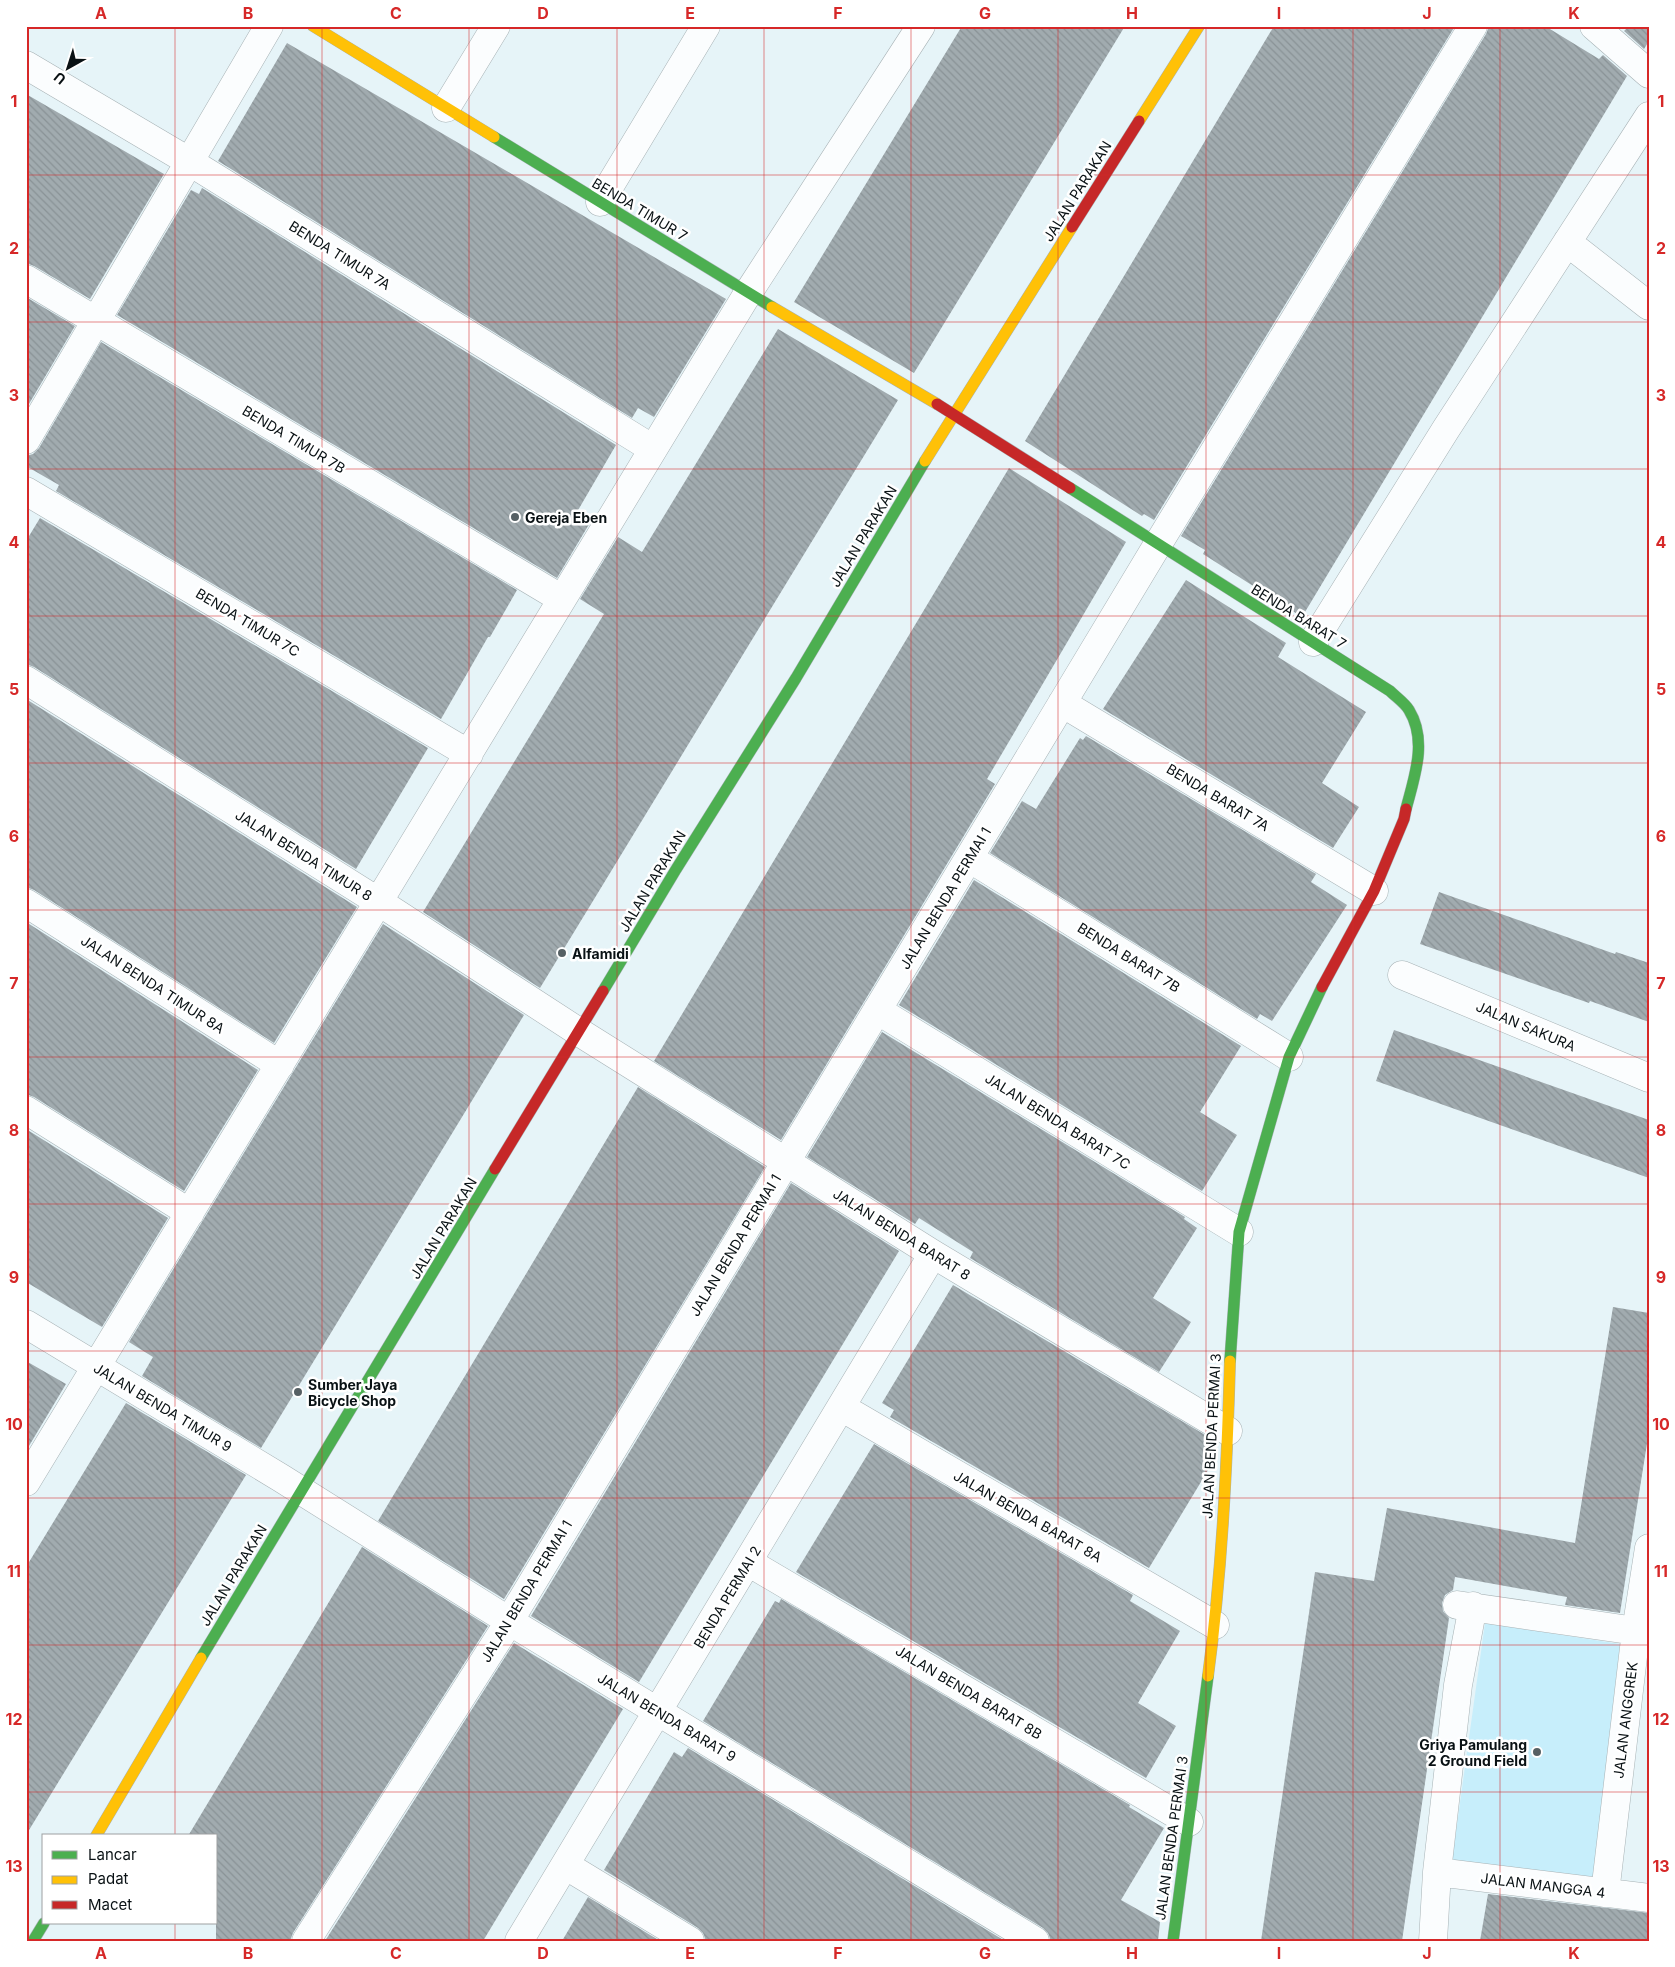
<svg xmlns="http://www.w3.org/2000/svg" width="1675" height="1967" font-family="Inter,sans-serif">
<style>
.grass{fill:#c7eefb}
.building{fill:url(#building-back-hatch)}
.lines{fill:none;stroke-linecap:round;stroke-linejoin:round}
.street-casing{stroke:#a7b2b5;stroke-width:29}
.fast-casing{stroke:#a7b2b5;stroke-width:12}
.slow-casing{stroke:#a7b2b5;stroke-width:12}
.jam-casing{stroke:#a7b2b5;stroke-width:12}
.street{stroke:#fbfdfe;stroke-width:28}
.fast{stroke:#4caf50;stroke-width:11}
.slow{stroke:#ffc107;stroke-width:11}
.jam{stroke:#c62828;stroke-width:11}
.grid{fill:none;stroke:#d62828;stroke-width:1;stroke-opacity:0.55}
.poi-dot{fill:#566064;stroke:#fff;stroke-width:2}
.labels{text-anchor:middle;dominant-baseline:central;stroke-width:5;stroke-linejoin:round;paint-order:stroke}
.street-label{font-size:14px;fill:#091114;stroke:#fff}
.poi-label{font-size:14px;font-weight:bold;fill:#091114;stroke:#fff;text-anchor:start}
.neatline{fill:none;stroke:#d62828;stroke-width:2}
.grid-label{font-size:16px;text-anchor:middle;font-weight:bold;fill:#d62828}
</style>
<defs>
<pattern id="building-back-hatch" width="6" height="6" patternUnits="userSpaceOnUse" patternTransform="scale(1.25)"><rect width="6" height="6" fill="#a1abaf"/><path d="M-1 5l2 2M0 0l6 6M5-1l2 2" fill="none" stroke="#899296"/></pattern>
</defs>
<rect width="100%" height="100%" fill="#e6f4f8"/>
<path class="grass" d="M1485 1623 1620 1644 1593 1877 1452 1860Z"/>
<path class="building" d="M962 26H1125L914 373 794 302Z
M1274 26H1455L1154 520 1144 514 1142 516 1025 441Z
M1489 26H1545L1599 59 1603 55 1627 76 1302 617 1203 554 1205 550 1181 536 1486 34Z
M1629 26H1649V41L1644 49 1624 31Z
M287 43 726 299 654 417 638 408 632 418 218 161Z
M26 94 164 174 90 299 34 266 26 263Z
M202 188 616 445 577 512 591 521 557 578 117 315 191 190 199 194Z
M26 297 75 326 26 409Z
M778 329 898 400 540 988 423 912 604 614 580 599 618 537 642 552Z
M101 342 517 590 490 637H488L441 719 56 491 59 485 26 466V456L33 454 39 448Z
M1009 468 1126 542 987 779 995 784 781 1140 654 1061Z
M40 518 428 748 356 869 34 667 26 664V541Z
M1186 580 1286 643 1278 657 1366 712 1322 783 1359 807 1333 848 1103 709Z
M26 699 357 907 274 1043 34 890 26 887Z
M1086 736 1316 874 1311 882 1347 905 1272 1021 1260 1014 1257 1019 990 853 1022 801 1036 809 1080 738 1083 740Z
M974 880 1241 1046 1200 1112 1237 1135 1202 1191 899 1005Z
M1439 892 1615 954 1616 952 1649 963V1022L1590 1001 1589 1003 1420 944Z
M26 922 258 1070 184 1191 34 1097 26 1094Z
M383 924 524 1015 261 1448 142 1376 153 1357 129 1342Z
M1394 1030 1649 1120V1178L1376 1081Z
M882 1032 1185 1217 1184 1219 1197 1228 1153 1298 1191 1322 1159 1372 970 1258 973 1252 919 1218 915 1224 807 1157Z
M638 1087 765 1167 504 1599 378 1521Z
M26 1129 168 1218 102 1327 26 1282Z
M791 1183 899 1251 639 1682 531 1616Z
M953 1285 1212 1439 1210 1467 1149 1568 890 1417 894 1410 882 1403Z
M1613 1307 1649 1313V1431L1620 1613 1565 1605 1567 1597 1455 1577 1453 1590 1445 1595 1442 1603 1443 1611 1449 1618 1402 1941H1261L1315 1572 1374 1581 1387 1508 1575 1543Z
M26 1361 66 1384 26 1451Z
M126 1403 246 1475 26 1835V1567Z
M874 1444 1133 1595 1130 1601 1180 1631 1138 1703 1176 1726 1146 1778 796 1572Z
M362 1547 488 1626 293 1933 290 1941H216V1836H188Z
M781 1599 1130 1805 1129 1807 1164 1828 1121 1900 1160 1922 1158 1941H1051L1048 1933 1043 1928 703 1721 775 1601 779 1603Z
M514 1643 623 1709 483 1941H325Z
M688 1748 1005 1941H706L703 1933 698 1928 604 1870 674 1752 682 1757Z
M1488 1894 1649 1913V1941H1480Z
M588 1897 660 1941H562Z"/>
<g class="lines">
<g class="street-casing">
<path id="street" d="M1594 26 1649 74
M26 65 190 162 653 449
M446 108 496 26
M600 202 706 26
M1567 242 1649 306
M26 279 562 599
M26 440 269 26
M26 491 469 754
M1313 642 1446 429 1649 116
M26 680 379 902 579 1032 785 1161 933 1254 1228 1431
M1062 703 1374 891
M969 858 1289 1057
M26 903 280 1065
M1402 975 1649 1078
M877 1010 1239 1232
M26 1110 190 1213
M26 1324 281 1478 509 1621 1035 1941
M841 1407 1215 1625
M26 1482 748 293 921 26
M748 1562 1189 1822
M1457 1605 1636 1631
M565 1865 690 1941
M1437 1872 1649 1898
M1605 1893 1636 1631 1649 1548
M306 1941 502 1633 1158 544 1473 26
M519 1941 933 1254
M1433 1941 1437 1872 1458 1685 1473 1606"/>
</g>
<g class="fast-casing">
<path id="fast" d="M494 137 772 307
M1070 488 1390 691C1396 697 1405 703 1409 710 1428 741 1414 778 1406 809
M603 991 675 871 796 678 925 461
M1230 1361 1239 1232 1289 1057 1322 987
M201 1658 495 1169
M33 1941 44 1923
M1173 1941 1208 1676"/>
</g>
<g class="slow-casing">
<path id="slow" d="M313 26 494 137
M1139 121 1199 26
M772 307 937 404
M925 461 1072 227
M1208 1676C1222 1572 1227 1466 1230 1361
M96 1836 201 1658"/>
</g>
<g class="jam-casing">
<path id="jam" d="M1072 227 1139 121
M937 404 1070 488
M1322 987 1374 891 1404 819 1406 809
M495 1169 603 991"/>
</g>
<use href="#street" class="street"/>
<use href="#fast" class="fast"/>
<use href="#slow" class="slow"/>
<use href="#jam" class="jam"/>
</g>
<path class="grid" d="M175 26V1836M322 26V1941M469 26V1941M617 26V1941M764 26V1941M911 26V1941M1058 26V1941M1206 26V1941M1353 26V1941M1500 26V1941M26 175H1649M26 322H1649M26 469H1649M26 616H1649M26 763H1649M26 910H1649M26 1057H1649M26 1204H1649M26 1351H1649M26 1498H1649M26 1645H1649M26 1792H1649M175 1923V1941"/>
<g class="poi-dot">
<circle cx="515" cy="517" r="5"/>
<circle cx="562" cy="953" r="5"/>
<circle cx="298" cy="1392" r="5"/>
<circle cx="1537" cy="1752" r="5"/>
</g>
<g class="labels">
<g class="street-label">
<text transform="translate(1077 191) rotate(-58)">JALAN PARAKAN</text>
<text transform="translate(640 209) rotate(31)">BENDA TIMUR 7</text>
<text transform="translate(340 255) rotate(32)">BENDA TIMUR 7A</text>
<text transform="translate(294 439) rotate(31)">BENDA TIMUR 7B</text>
<text transform="translate(863 536) rotate(-59)">JALAN PARAKAN</text>
<text transform="translate(1299 616) rotate(32)">BENDA BARAT 7</text>
<text transform="translate(248 622) rotate(31)">BENDA TIMUR 7C</text>
<text transform="translate(1218 797) rotate(31)">BENDA BARAT 7A</text>
<text transform="translate(304 855) rotate(32)">JALAN BENDA TIMUR 8</text>
<text transform="translate(652 881) rotate(-59)">JALAN PARAKAN</text>
<text transform="translate(945 898) rotate(-59)">JALAN BENDA PERMAI 1</text>
<text transform="translate(1129 957) rotate(32)">BENDA BARAT 7B</text>
<text transform="translate(153 984) rotate(33)">JALAN BENDA TIMUR 8A</text>
<text transform="translate(1526 1026) rotate(23)">JALAN SAKURA</text>
<text transform="translate(1058 1121) rotate(32)">JALAN BENDA BARAT 7C</text>
<text transform="translate(443 1228) rotate(-59)">JALAN PARAKAN</text>
<text transform="translate(902 1234) rotate(32)">JALAN BENDA BARAT 8</text>
<text transform="translate(735 1245) rotate(-59)">JALAN BENDA PERMAI 1</text>
<text transform="translate(163 1407) rotate(31)">JALAN BENDA TIMUR 9</text>
<text transform="translate(1211 1436) rotate(-87)">JALAN BENDA PERMAI 3</text>
<text transform="translate(1028 1516) rotate(30)">JALAN BENDA BARAT 8A</text>
<text transform="translate(233 1575) rotate(-59)">JALAN PARAKAN</text>
<text transform="translate(526 1591) rotate(-59)">JALAN BENDA PERMAI 1</text>
<text transform="translate(727 1597) rotate(-59)">BENDA PERMAI 2</text>
<text transform="translate(969 1692) rotate(31)">JALAN BENDA BARAT 8B</text>
<text transform="translate(667 1717) rotate(31)">JALAN BENDA BARAT 9</text>
<text transform="translate(1625 1720) rotate(-83)">JALAN ANGGREK</text>
<text transform="translate(1171 1838) rotate(-82)">JALAN BENDA PERMAI 3</text>
<text transform="translate(1543 1885) rotate(7)">JALAN MANGGA 4</text>
</g>
<g class="poi-label">
<text x="525" y="517">Gereja Eben</text>
<text x="572" y="953">Alfamidi</text>
<text x="308" y="1384">Sumber Jaya<tspan x="308" dy="16">Bicycle Shop</tspan></text>
<text x="1527" y="1744" text-anchor="end">Griya Pamulang<tspan x="1527" dy="16">2 Ground Field</tspan></text>
</g>
</g>
<rect width="1675" height="1967" fill="none" stroke="#ffffff" stroke-width="55"/>
<rect x="42" y="1834" width="175" height="90" fill="#ffffff" stroke="#9da0a1"/>
<rect x="52" y="1851" width="25" height="8" fill="#4caf50" stroke="#9da0a1"/>
<text x="88" y="1860" font-size="15" fill="#091114">Lancar</text>
<rect x="52" y="1876" width="25" height="8" fill="#ffc107" stroke="#9da0a1"/>
<text x="88" y="1884" font-size="15" fill="#091114">Padat</text>
<rect x="52" y="1901" width="25" height="8" fill="#c62828" stroke="#9da0a1"/>
<text x="88" y="1910" font-size="15" fill="#091114">Macet</text>
<g transform="translate(68 68) rotate(219)" stroke="#ffffff" stroke-width="4" paint-order="stroke">
<path d="M0-4L9 19L0 12L-9 19Z" fill="#091114"/>
<text y="-8" font-size="14" font-weight="bold" text-anchor="middle" fill="#091114">U</text>
</g>
<rect x="28" y="28" width="1620" height="1912" class="neatline"/>
<g class="grid-label">
<text x="101" y="19">A</text>
<text x="248" y="19">B</text>
<text x="396" y="19">C</text>
<text x="543" y="19">D</text>
<text x="690" y="19">E</text>
<text x="838" y="19">F</text>
<text x="985" y="19">G</text>
<text x="1132" y="19">H</text>
<text x="1279" y="19">I</text>
<text x="1427" y="19">J</text>
<text x="1574" y="19">K</text>
<text x="14" y="107">1</text>
<text x="1661" y="107">1</text>
<text x="14" y="254">2</text>
<text x="1661" y="254">2</text>
<text x="14" y="401">3</text>
<text x="1661" y="401">3</text>
<text x="14" y="548">4</text>
<text x="1661" y="548">4</text>
<text x="14" y="695">5</text>
<text x="1661" y="695">5</text>
<text x="14" y="842">6</text>
<text x="1661" y="842">6</text>
<text x="14" y="989">7</text>
<text x="1661" y="989">7</text>
<text x="14" y="1136">8</text>
<text x="1661" y="1136">8</text>
<text x="14" y="1283">9</text>
<text x="1661" y="1283">9</text>
<text x="14" y="1430">10</text>
<text x="1661" y="1430">10</text>
<text x="14" y="1577">11</text>
<text x="1661" y="1577">11</text>
<text x="14" y="1725">12</text>
<text x="1661" y="1725">12</text>
<text x="14" y="1872">13</text>
<text x="1661" y="1872">13</text>
<text x="101" y="1959">A</text>
<text x="248" y="1959">B</text>
<text x="396" y="1959">C</text>
<text x="543" y="1959">D</text>
<text x="690" y="1959">E</text>
<text x="838" y="1959">F</text>
<text x="985" y="1959">G</text>
<text x="1132" y="1959">H</text>
<text x="1279" y="1959">I</text>
<text x="1427" y="1959">J</text>
<text x="1574" y="1959">K</text>
</g>
</svg>
